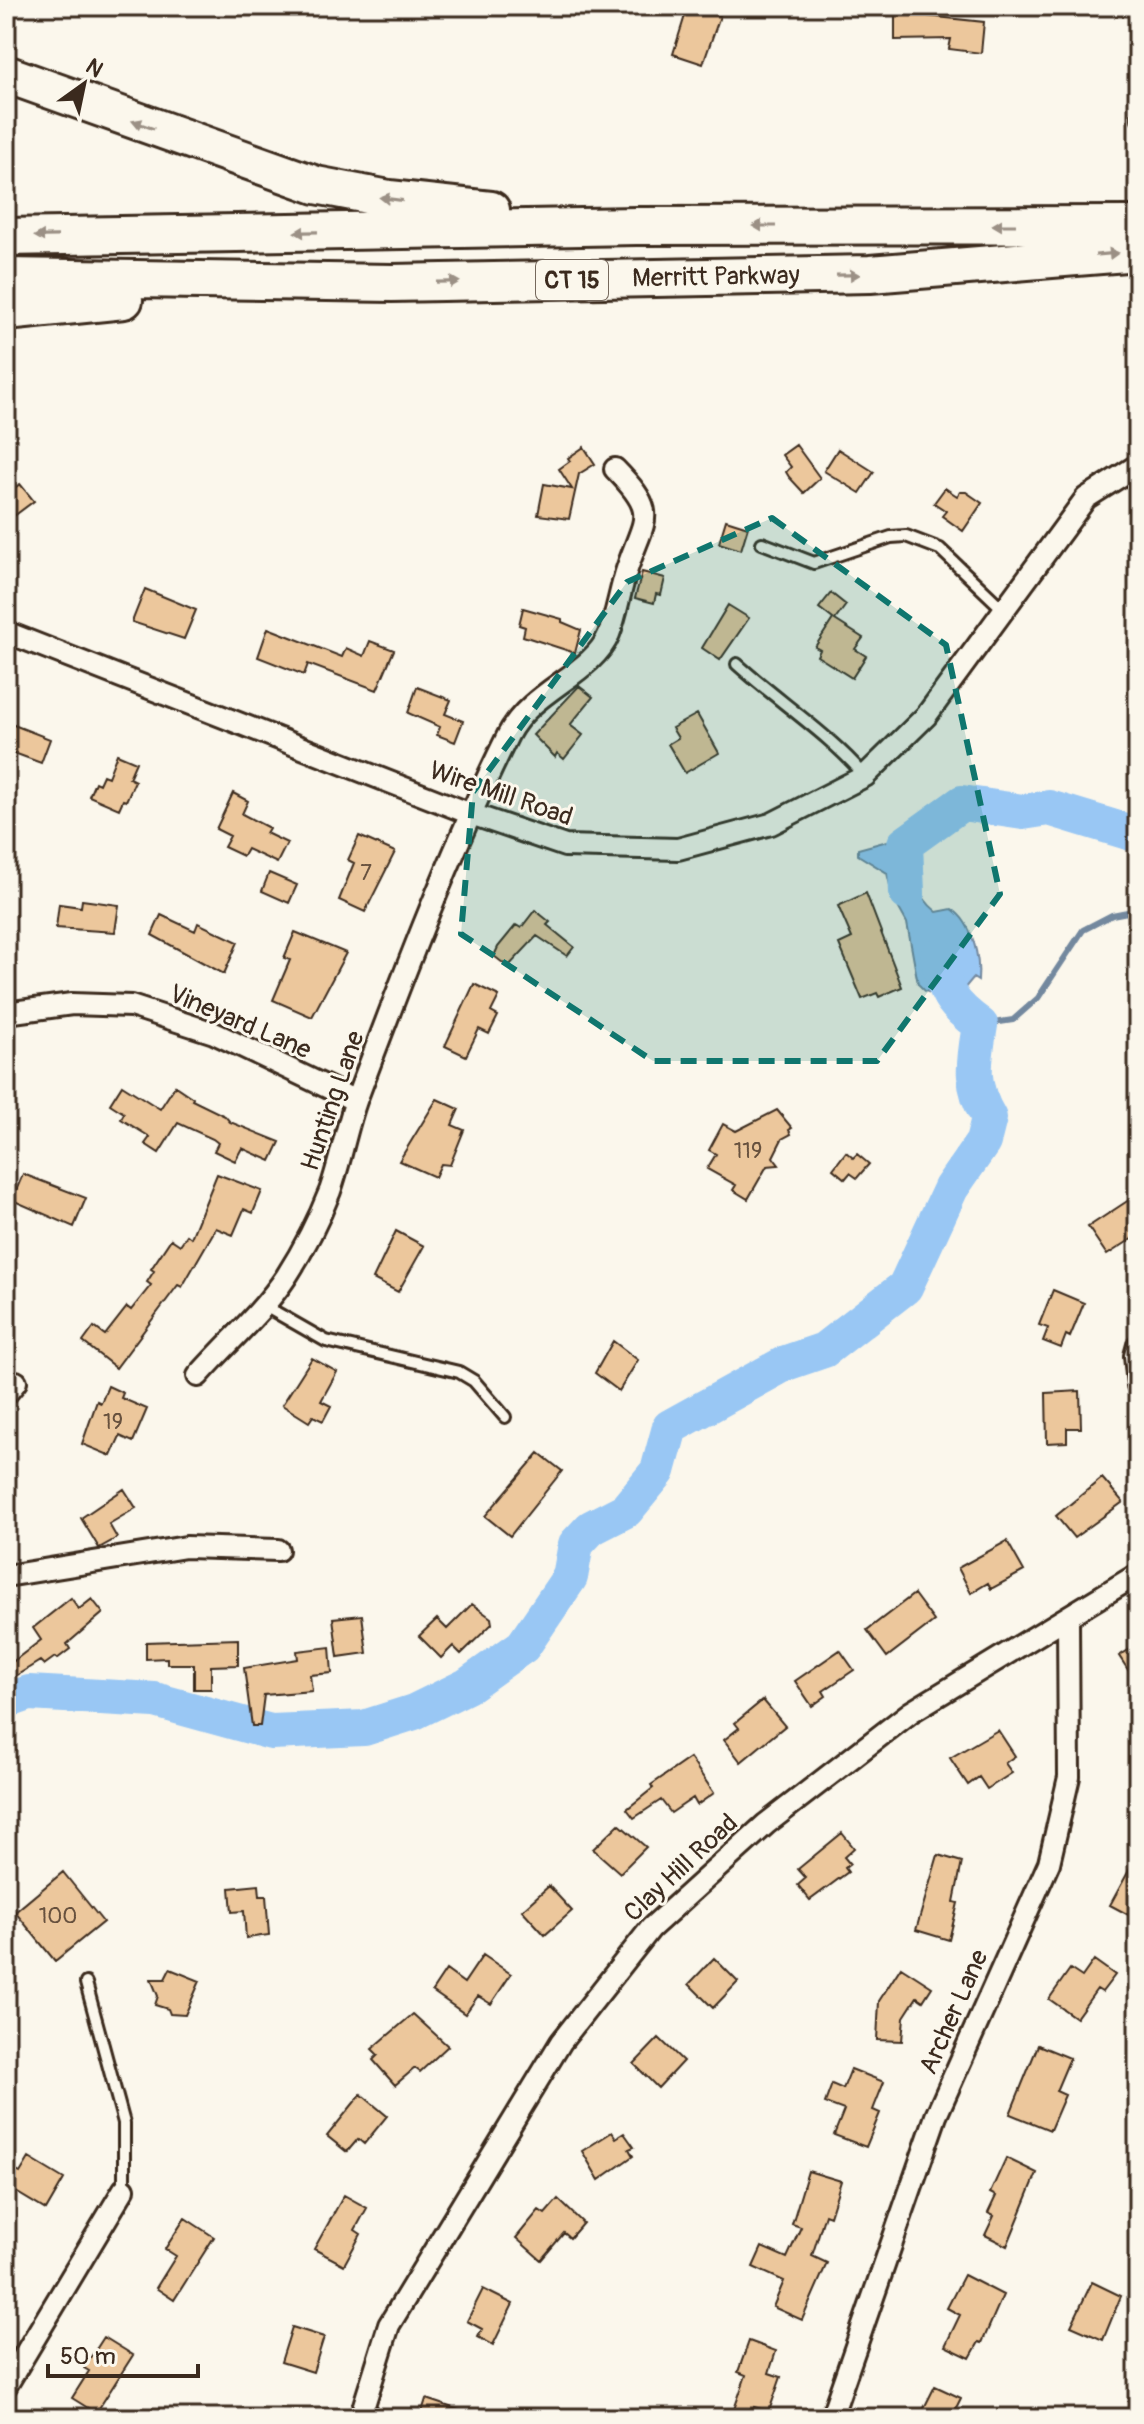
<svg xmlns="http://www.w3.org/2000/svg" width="1144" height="2424" font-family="Pangolin,sans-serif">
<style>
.water{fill:#99c7f4;stroke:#73889e;stroke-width:2}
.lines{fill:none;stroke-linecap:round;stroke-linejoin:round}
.stream{stroke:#73889e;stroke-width:6}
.river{stroke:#99c7f4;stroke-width:36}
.building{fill:#ecc79c;stroke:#3b2a1e;stroke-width:2}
.service-casing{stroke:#3b2a1e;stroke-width:16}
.minor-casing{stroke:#3b2a1e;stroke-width:26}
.motorway-casing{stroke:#3b2a1e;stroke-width:42}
.service{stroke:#fbf7ec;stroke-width:10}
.minor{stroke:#fbf7ec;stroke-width:20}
.motorway{stroke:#fbf7ec;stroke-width:36}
.oneway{fill:#9b9085}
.marked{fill:#0f766e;fill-opacity:0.2;stroke:#0f766e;stroke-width:6;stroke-dasharray:16 10;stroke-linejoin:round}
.labels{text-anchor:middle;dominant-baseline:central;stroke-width:6;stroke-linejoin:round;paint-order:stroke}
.number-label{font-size:22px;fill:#67513e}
.shield{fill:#fbf7ec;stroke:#75685c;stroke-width:2}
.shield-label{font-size:24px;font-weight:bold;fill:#3b2a1e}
.street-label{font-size:26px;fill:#3b2a1e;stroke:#fbf7ec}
</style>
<rect width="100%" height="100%" fill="#fbf7ec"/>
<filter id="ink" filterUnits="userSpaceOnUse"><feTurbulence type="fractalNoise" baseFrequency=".0125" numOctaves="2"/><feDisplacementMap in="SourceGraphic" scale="16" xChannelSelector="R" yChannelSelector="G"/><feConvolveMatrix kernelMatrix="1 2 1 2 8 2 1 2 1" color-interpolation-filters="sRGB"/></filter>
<g filter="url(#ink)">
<path class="water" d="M891 840 920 849C915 875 915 895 937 912L952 909C973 923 980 958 978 981L973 978 953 1002 925 991 918 984 907 923 893 898 887 873 858 855V849Z"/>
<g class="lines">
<path class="stream" d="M980 1025 1013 1020 1038 998 1083 930 1112 915 1138 910"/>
<path class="river" d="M907 893 905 844 962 803 1023 812 1049 808 1138 835
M6 1701 29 1693 155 1700 271 1732 364 1728 414 1712 467 1686 523 1646 570 1577 576 1544 591 1528 626 1510 658 1471 670 1427 786 1363 824 1350 905 1287 951 1188 983 1142 989 1118C969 1084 974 1062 980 1025 950 1003 945 993 938 956"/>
</g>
<path class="building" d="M688 6 720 16 703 64 673 54Z
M895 6H928V16L984 22 981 53 949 49 951 39 895 40Z
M796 445 820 478 804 493 789 477 786 472 791 467 782 455Z
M584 447 595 464 579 474 569 519 538 515 544 484 572 489 559 469 570 461 568 458Z
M838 449 874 472 860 493 824 471Z
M20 484 34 501 6 522V494Z
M945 488 957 496 960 492H966L982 503 963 531 942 516 946 511 934 503Z
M726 520 748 527 741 550 719 543Z
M642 572 665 578 661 595 656 594 654 603 635 598Z
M145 589 196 610 184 639 132 622Z
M831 593 846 605 835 620 863 638 855 649 866 656 852 678 817 656 820 650 815 647 833 619 819 608Z
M728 605 749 618 720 660 702 648Z
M523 608 562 619V622L581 630 575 653 523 636 525 627 519 625Z
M268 628 342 657 346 648 364 656 370 641 394 650 377 690 308 664 304 675 258 657Z
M579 686 593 697 570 725 583 735 564 759 557 753 555 757 533 735Z
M417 687 451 700 445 714 463 721 455 742 437 735 440 727 408 713Z
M697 714 719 753 685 773 668 744 678 738 672 728Z
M6 722 50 739 41 763 6 750Z
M117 754 136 762 129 778 135 781 126 801 123 800 119 809 89 796 95 782 99 784 103 775 108 777Z
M233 793 248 801 242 814 269 828 266 833 287 843 277 863 247 849 243 856 224 847 230 836 216 829Z
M359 836 395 852 365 912 339 900 354 863 348 860Z
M269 873 297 885 289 903 262 891Z
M866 893 902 987 879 997 877 993 862 999 839 944 852 938 838 906Z
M82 900 119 905 115 932 56 928 59 904 81 907Z
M535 910 550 922 547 925 574 947 567 956 537 936 508 967 494 956 498 947 516 925 521 928Z
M161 915 195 931 198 923 238 942 224 974 152 935Z
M295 932 346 953 312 1017 273 1000 290 960 284 958Z
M474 984 499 996 491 1012 498 1016 489 1034 479 1029 466 1056 445 1046Z
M122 1085 160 1109 175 1086 193 1098 192 1100 225 1116 230 1122 280 1142 271 1161 242 1148 235 1161 214 1151 218 1143 213 1139 178 1123 159 1153 145 1144 150 1137 121 1119 124 1113 110 1104Z
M437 1099 459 1109 452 1125 464 1130 450 1165 441 1164 435 1177 399 1161Z
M777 1110 792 1128 789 1130 791 1134 782 1139 773 1157 779 1165 767 1166 748 1199 733 1190 736 1185 707 1169 716 1154 709 1150 723 1124 736 1131Z
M846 1152 853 1158 857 1154 869 1164 857 1178 850 1173 845 1179 833 1169Z
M23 1174 86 1198 74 1227 12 1200Z
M217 1174 262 1191 253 1213 244 1209 233 1235 216 1228 182 1287 178 1285 116 1368 83 1342 94 1327 105 1335 127 1307 131 1310 151 1285 147 1282 154 1271 151 1269 171 1239 180 1245 187 1235 191 1238Z
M1138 1194V1235L1107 1255 1088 1227Z
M396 1231 424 1246 398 1292 373 1279Z
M1053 1290 1084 1303 1070 1337 1066 1335 1061 1348 1043 1341 1048 1328 1039 1325Z
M613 1341 638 1360 619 1391 595 1373Z
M312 1358 337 1372 321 1401 331 1406 323 1421 313 1416 309 1422 282 1405Z
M108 1386 123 1393 121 1398 147 1409 133 1442 120 1436 111 1456 82 1444 97 1401 101 1403Z
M1080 1391 1081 1428H1067V1442L1047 1443 1046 1393Z
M539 1453 562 1471 510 1536 485 1516Z
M1102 1478 1123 1502 1074 1538 1056 1516Z
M124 1489 136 1508 109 1524 117 1538 99 1548 81 1518Z
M1007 1541 1024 1571 991 1589 988 1583 971 1593 958 1568Z
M914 1594 934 1621 887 1657 867 1630Z
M71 1598 79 1609 92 1599 103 1613 67 1644 70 1649 57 1659 55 1657 44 1665 40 1661 6 1682V1667L41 1640 33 1628Z
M472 1604 491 1618 492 1624 461 1654 453 1646 441 1658 419 1636 437 1619 447 1629Z
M362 1615 367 1653 338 1657 333 1618Z
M238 1639V1665L211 1666V1689H194V1664H167V1658L146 1659V1642Z
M1138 1644V1685L1119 1656Z
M330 1647 332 1673 310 1675 312 1691 264 1695 260 1726H252L244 1668 298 1659 297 1651Z
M840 1650 854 1670 823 1691 826 1696 812 1706 795 1681Z
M763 1700 785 1726 741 1762 724 1740 739 1728 735 1723Z
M998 1730 1015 1756 1005 1763 1012 1773 987 1789 979 1777 968 1785 950 1758Z
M690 1758 714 1793 697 1805 693 1798 671 1813 661 1800 634 1818 627 1809 653 1788 651 1785Z
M619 1824 646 1847 620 1873 593 1849Z
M842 1833 854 1848 844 1857 850 1864 845 1868 848 1872 810 1900 798 1885 806 1878 798 1869Z
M1138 1854V1920L1110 1905Z
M938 1855 962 1862 954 1902 958 1903 949 1940 916 1930Z
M63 1872 103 1922 55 1961 15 1912Z
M259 1885 260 1896H266L269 1935 246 1938 244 1911 232 1912 230 1888Z
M549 1886 572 1911 545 1935 522 1910Z
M483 1955 511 1974 491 2004 478 1996 465 2014 432 1991 446 1970 464 1983Z
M714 1958 738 1982 713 2008 689 1984Z
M1094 1960 1115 1975 1102 1992 1097 1989 1076 2018 1049 1999 1070 1969 1082 1977Z
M901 1967 932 1987 923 2001 917 1997 904 2017 902 2041 877 2040 879 2001Z
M170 1969 200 1981 185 2015 170 2014 168 2009 155 2005 158 1996 151 1979H165Z
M413 2014 448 2046 420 2072 415 2068 395 2085 373 2060 378 2055 372 2049Z
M659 2038 683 2061 658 2088 634 2064Z
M1038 2045 1070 2058 1056 2091 1065 2095 1050 2130 1010 2114Z
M851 2069 884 2082 873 2110 880 2113 866 2147 834 2135 844 2110 825 2103 832 2084 843 2089Z
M361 2094 387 2116 364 2144 358 2139 347 2152 327 2136Z
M612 2132 616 2138 624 2133 634 2147 629 2149 633 2156 599 2180 582 2151Z
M29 2158 64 2179 46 2210 6 2186V2165L20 2173Z
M1006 2158 1037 2173 1007 2246 985 2235 994 2216 988 2213 996 2196 990 2193Z
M808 2171 841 2181 830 2216 825 2214 812 2256 827 2263 802 2320 773 2307 784 2281 753 2267 762 2247 787 2258 801 2227 792 2224Z
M344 2195 367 2208 355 2230 361 2234 344 2265 314 2249Z
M558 2199 583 2223 570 2238 564 2233 541 2260 516 2238 539 2210 545 2214Z
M185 2218 214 2237 174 2300 156 2288 176 2256 165 2249Z
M964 2275 1003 2295 982 2343 979 2342 970 2358 945 2346 960 2315 947 2308Z
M1092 2282 1121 2296 1103 2340 1071 2326Z
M483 2289 513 2304 493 2345 478 2337 482 2329 467 2321Z
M292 2327 324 2337 313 2372 281 2362Z
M104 2337 133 2355 96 2413 72 2398 89 2371 84 2368Z
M749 2341 776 2351 769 2373 781 2377 769 2411 754 2407 750 2418H731L746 2375 738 2372Z
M935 2386 961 2398 951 2418H919Z
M426 2399 474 2415V2418H420Z"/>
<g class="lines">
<g class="service-casing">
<path id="service" d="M1138 105V119
M762 543 814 563 891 537 906 536 940 549 1004 610
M737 664C779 702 829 734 865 776
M263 1305 326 1341 459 1372 474 1381 505 1417
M86 1983 124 2123V2189"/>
</g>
<g class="minor-casing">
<path id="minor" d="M6 632 471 814 565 846 678 849 771 824 865 776 926 716 1086 498 1138 465
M6 1013 72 1004 131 1006 214 1033 356 1101
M1138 1345 1135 1356 1138 1385
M198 1376C226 1344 262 1313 286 1277 302 1252 319 1219 330 1191 341 1160 346 1128 357 1098 403 976 450 852 508 735 531 690 593 674 609 634 617 613 620 590 627 569 644 517 660 515 615 469
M6 1394 16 1382
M6 1576 186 1547 278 1550
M6 2386 124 2189
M360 2418 389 2325 561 2042 651 1928 766 1824 911 1712 1138 1574
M831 2418 936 2116 1049 1863 1069 1777 1068 1618"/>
</g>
<g class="motorway-casing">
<path id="motorway" d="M6 74 316 185 389 199 491 210
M6 237 636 226 1138 225
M6 277 392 283 870 274 1138 252
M6 312 124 300"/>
</g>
<use href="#service" class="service"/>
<use href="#minor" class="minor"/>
<use href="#motorway" class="motorway"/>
</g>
<defs><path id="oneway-solid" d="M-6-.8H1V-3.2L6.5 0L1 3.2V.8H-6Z" transform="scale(2)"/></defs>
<g class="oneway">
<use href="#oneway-solid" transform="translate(143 125) rotate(-160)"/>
<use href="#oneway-solid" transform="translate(391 199) rotate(-172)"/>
<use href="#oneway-solid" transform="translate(1004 225) rotate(180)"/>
<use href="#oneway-solid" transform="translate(764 226) rotate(180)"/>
<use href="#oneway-solid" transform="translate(306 232) rotate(179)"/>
<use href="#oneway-solid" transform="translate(46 236) rotate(179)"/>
<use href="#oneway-solid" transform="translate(1107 254) rotate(-5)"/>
<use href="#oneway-solid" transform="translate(848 275) rotate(-1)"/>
<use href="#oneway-solid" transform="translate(448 282) rotate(-1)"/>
</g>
</g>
<path class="marked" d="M772 518 946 645 1000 894 877 1061H653L461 934 473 792 627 582Z"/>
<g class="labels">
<g class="number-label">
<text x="366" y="873">7</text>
<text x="748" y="1151">119</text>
<text x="113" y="1422">19</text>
<text x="58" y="1916">100</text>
</g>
<rect class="shield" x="536" y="260" width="72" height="40" rx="6"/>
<g class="shield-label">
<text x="572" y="280">CT 15</text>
</g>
<g class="street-label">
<text transform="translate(716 277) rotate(-1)">Merritt Parkway</text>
<text transform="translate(501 794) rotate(19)">Wire Mill Road</text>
<text transform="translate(240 1022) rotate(23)">Vineyard Lane</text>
<text transform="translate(333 1101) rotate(-71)">Hunting Lane</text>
<text transform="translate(681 1868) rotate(-43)">Clay Hill Road</text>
<text transform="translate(954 2012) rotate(-66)">Archer Lane</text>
</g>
</g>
<rect width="1144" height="2424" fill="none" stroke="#fbf7ec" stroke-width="32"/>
<rect x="16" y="16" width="1112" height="2392" fill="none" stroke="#3b2a1e" stroke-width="3" filter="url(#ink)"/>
<g transform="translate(84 84) rotate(33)" stroke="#fbf7ec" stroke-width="6" paint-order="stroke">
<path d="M0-6L14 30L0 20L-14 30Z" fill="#3b2a1e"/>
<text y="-12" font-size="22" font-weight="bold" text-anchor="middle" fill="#3b2a1e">N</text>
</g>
<path d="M48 2364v12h150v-12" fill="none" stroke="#3b2a1e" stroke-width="4"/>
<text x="60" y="2364" font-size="24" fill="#3b2a1e" stroke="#fbf7ec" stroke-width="6" paint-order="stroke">50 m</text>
</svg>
